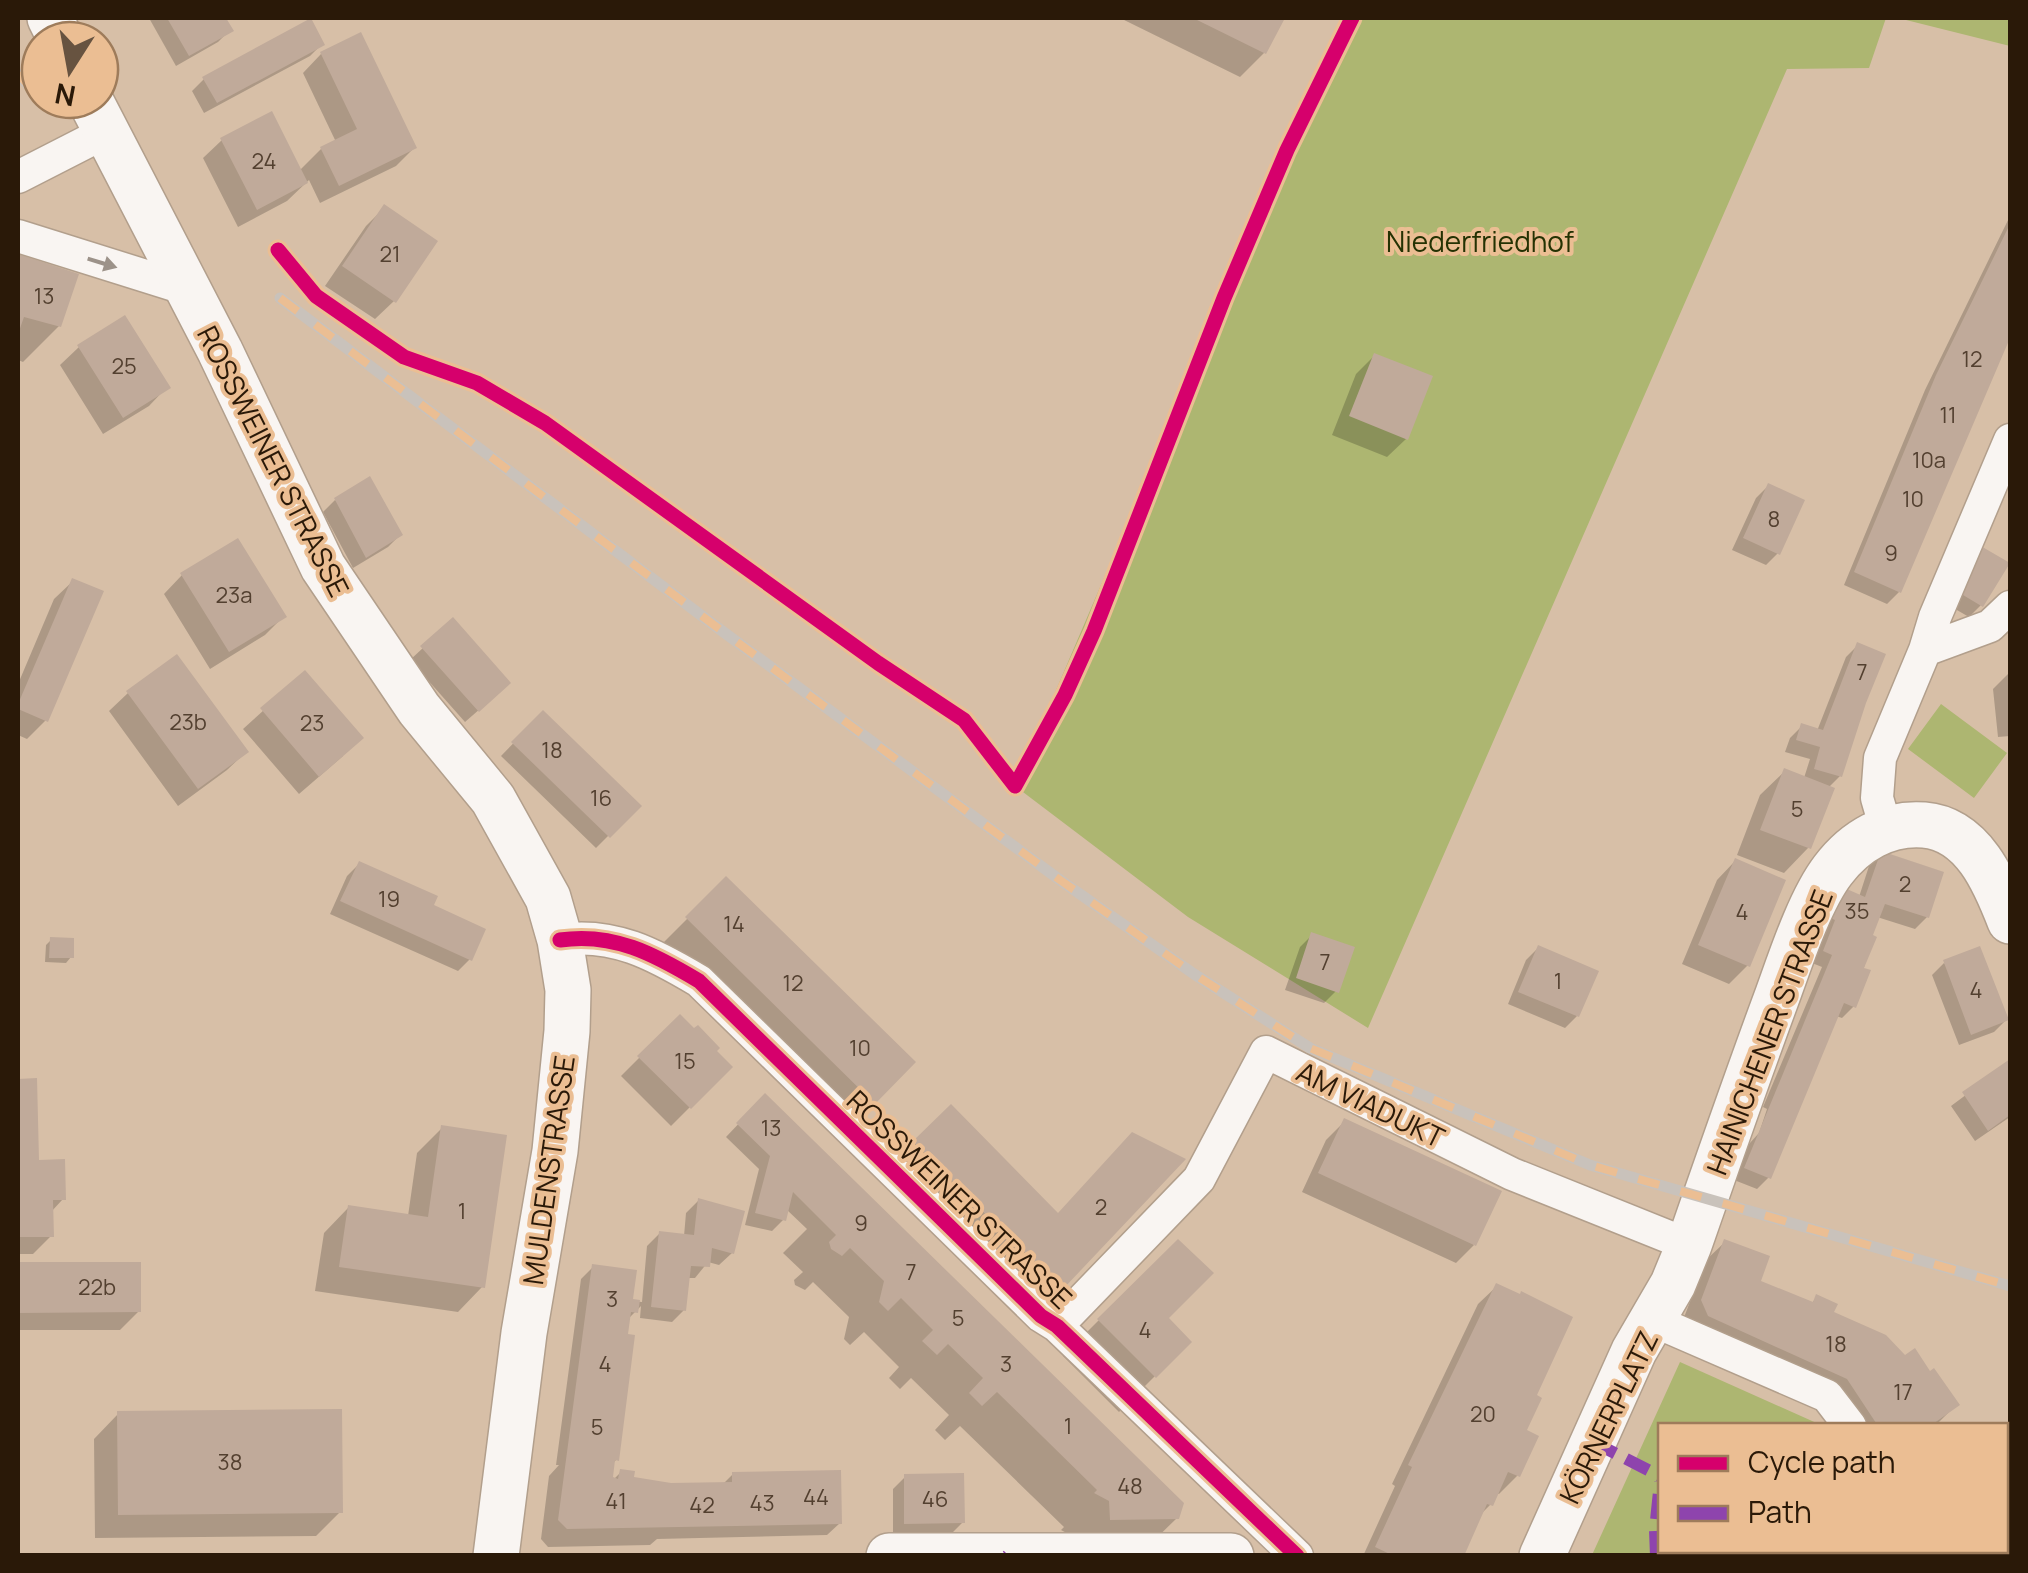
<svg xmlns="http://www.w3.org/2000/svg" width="2028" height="1573" font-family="Manrope,sans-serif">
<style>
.green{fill:#adb671}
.shadow{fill:#0003}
.building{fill:#c0aa9a}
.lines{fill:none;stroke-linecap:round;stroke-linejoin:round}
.minor-casing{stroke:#b29f8c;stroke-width:35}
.secondary-casing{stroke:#b29f8c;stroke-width:48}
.minor{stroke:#f9f5f2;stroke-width:32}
.secondary{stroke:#f9f5f2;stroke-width:45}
.rail-casing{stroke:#c9c2bb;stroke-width:11}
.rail{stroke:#ebbe93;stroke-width:8;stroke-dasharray:22;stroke-linecap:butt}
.quiet{stroke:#8e44ad;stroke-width:12;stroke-dasharray:25 12;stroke-linecap:butt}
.cycleway-casing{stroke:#ebbe93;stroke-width:21}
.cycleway{stroke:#d6006c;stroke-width:15}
.oneway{fill:#9c9289}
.labels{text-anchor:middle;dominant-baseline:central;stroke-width:8;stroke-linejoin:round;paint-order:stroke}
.number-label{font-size:22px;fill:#534030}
.park-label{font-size:28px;fill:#243203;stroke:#ebbe93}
.street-label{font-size:28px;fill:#2a1908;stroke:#ebbe93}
</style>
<rect width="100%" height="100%" fill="#d7bfa7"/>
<path class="green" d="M1352 18H1886L1869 68 1787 69 1368 1028 1188 917 1015 786 1287 150Z
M1898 18H2010V46Z
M1941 704 2007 753 1974 798 1908 749Z
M1680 1362 1821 1425 1660 1426V1550L1789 1551 1786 1555H1592Z"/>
<path class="shadow" d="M149 18H223L230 30 218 42 176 66Z
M1120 18H1282L1264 53 1240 77Z
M360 36 414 148 396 166 320 203 309 180 287 201 238 227 203 158 222 140 299 171 321 149 336 142 303 73 321 54Z
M322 44 310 56 204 113 192 91 204 79Z
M384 208 394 301 375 319 325 286 366 226Z
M2010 216V333L1899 592 1887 604 1844 585 1925 390Z
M18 257 76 276 59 326 23 362 18 360Z
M79 347 167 387 149 406 103 434 60 365Z
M1375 355 1406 439 1387 457 1332 435 1356 374Z
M1768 486 1778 553 1766 565 1732 550 1756 498Z
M335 500 400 535 388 547 353 568 323 512Z
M1980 548 1981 605 1969 617 1943 602Z
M182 575 284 616 265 635 210 669 164 594Z
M73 581 46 720 27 739 18 735V684L54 599Z
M452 621 496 695 465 722 410 660Z
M1858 645 1840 776 1828 788 1831 789 1808 848 1784 873 1737 855 1760 795 1785 771 1804 778 1810 759 1785 752 1790 738 1802 726 1817 731 1846 657Z
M2010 672V736L1998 737 1993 689Z
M305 673 343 756 299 794 243 729Z
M128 693 246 752 227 770 178 806 109 711Z
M543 713 638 806 596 848 501 756Z
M1881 854 1927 917 1915 929 1877 917 1854 1006 1842 1018 1836 1016 1769 1177 1757 1189 1734 1180 1749 1144 1759 1133 1767 1109 1763 1107 1822 967 1812 963 1829 901 1859 897 1869 866Z
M1735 861 1748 965 1729 984 1682 964 1717 880Z
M359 864 431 906 470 959 458 971 330 914 347 876Z
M726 880 913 1062 838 1138 651 955Z
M1312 935 1336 991 1324 1003 1285 990 1300 947Z
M51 940 71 957 66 963 45 962 46 945Z
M1538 948 1577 1016 1565 1028 1508 1004 1526 960Z
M1944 963 2006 1020 1994 1032 1959 1045 1932 975Z
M680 1017 730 1067 671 1126 621 1076Z
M2010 1062V1117L1975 1141 1951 1106Z
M18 1081H35L37 1162 63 1199 51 1212V1236L33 1254H18Z
M765 1096 1177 1518 1140 1554 1074 1537 1061 1530 1064 1527 960 1426 945 1440 935 1430 949 1415 911 1378 900 1389 889 1378 899 1367 864 1332 850 1345 844 1339 849 1317 813 1282 805 1290 795 1285 794 1280 803 1272 783 1253 807 1229 786 1209 784 1219 772 1231 745 1225 759 1169 726 1137Z
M1345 1121 1474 1245 1456 1263 1302 1192 1326 1140Z
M442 1128 482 1287 458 1312 315 1291 324 1233 348 1208 408 1216 417 1153Z
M915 1142 1063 1286 1027 1322 972 1272 879 1178Z
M698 1201 732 1253 719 1265 708 1262 695 1278H687L684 1310 672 1322 640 1318 641 1306 628 1319 616 1460 612 1464 610 1483 621 1472 631 1479 668 1485 723 1484 733 1474 840 1523 827 1535 657 1539 650 1545 548 1547 541 1539 549 1476 559 1465H556L581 1279 593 1267 630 1301 642 1302 647 1246 659 1234 684 1236 686 1213Z
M1725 1242 1758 1282 1811 1304 1817 1297 1831 1314 1956 1405 1935 1426H1848L1683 1320 1706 1260Z
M139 1264V1311L120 1330H18V1265Z
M1497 1286 1534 1396 1524 1432 1517 1476 1499 1494 1496 1493 1490 1505 1479 1516 1461 1556H1363L1395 1486 1392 1484 1478 1304Z
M1166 1318 1189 1342 1119 1412 1063 1356 1099 1320Z
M118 1414 340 1512 316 1536 95 1538 94 1439Z
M905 1477 963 1522 951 1534 893 1535V1489Z
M2006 1545 2010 1548V1556H1973L1977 1550H2006Z"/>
<path class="building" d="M167 18H226L234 31 189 56Z
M311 18 325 45 217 103 202 77Z
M1193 18H1285L1266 54Z
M361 32 417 148 339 186 320 147 357 129 320 52Z
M272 111 308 183 257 210 220 138Z
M384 204 438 241 396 303 342 266Z
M2010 224V338L1901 593 1854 572 1936 375Z
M18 254 79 274 61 327 24 317 18 334Z
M125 315 171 388 123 418 77 345Z
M1374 353 1433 376 1408 440 1349 416Z
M370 476 403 535 366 558 334 498Z
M1768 483 1805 500 1780 555 1743 538Z
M238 538 287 617 229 652 180 573Z
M1979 545 2010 563 1983 607 1953 589Z
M72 578 104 591 48 722 18 709V704Z
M453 617 511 683 479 712 420 646Z
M1857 642 1886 654 1866 703 1842 777 1814 769 1820 747 1796 740 1801 723 1823 730Z
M177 654 249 752 198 789 126 691Z
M305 670 364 738 319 777 260 708Z
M543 710 642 806 610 838 511 742Z
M1784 768 1835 788 1811 849 1760 830Z
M1881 851 1944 872 1929 918 1885 904 1873 935 1877 937 1864 968 1871 970 1856 1008 1844 1003 1771 1179 1744 1168 1832 955 1823 951 1835 920 1828 917 1840 886 1865 897Z
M1735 858 1786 880 1750 967 1698 945Z
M359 861 438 896 434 905 486 929 472 961 340 901Z
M726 876 916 1062 875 1104 685 917Z
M1311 932 1355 947 1339 993 1296 978Z
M50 937 74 938V958H49Z
M1538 945 1599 971 1579 1017 1518 992Z
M1980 946 2009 1020 1971 1035 1943 960Z
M680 1014 694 1028 698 1025 720 1048 717 1051 733 1067 691 1109 637 1056Z
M2010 1059V1115L1988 1131 1962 1092Z
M37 1078 39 1160 65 1159 66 1200H53L54 1237H18V1079Z
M765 1093 1184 1503 1179 1519 1110 1520 1109 1501 1094 1493 1097 1490 997 1392 982 1406 969 1393 983 1378 948 1344 937 1355 922 1341 933 1330 901 1298 888 1311 879 1302 884 1281 850 1248 842 1256 831 1249 829 1242 836 1235 793 1192 786 1221 755 1213 770 1156 736 1123Z
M951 1104 1058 1213 1132 1132 1186 1159 1064 1288 1008 1237 913 1141Z
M1344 1118 1502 1191 1476 1246 1318 1173Z
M441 1125 507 1135 485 1288 339 1267 348 1205 428 1217Z
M698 1198 745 1211 734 1254 712 1248 710 1267 691 1266 686 1311 651 1307 659 1231 694 1235Z
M1178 1239 1214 1273 1169 1318 1192 1342 1156 1378 1097 1319Z
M1724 1239 1770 1256 1761 1281 1813 1302 1816 1294 1838 1304 1834 1312 1886 1335 1905 1355 1915 1348 1930 1371 1934 1368 1960 1405 1930 1426H1878L1847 1379 1708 1316 1701 1300Z
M18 1262H141V1312L18 1313Z
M592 1264 637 1270 633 1299 640 1300 638 1313 631 1312 628 1334 635 1335 619 1461 615 1460 613 1477 618 1479 620 1469 635 1471 634 1477 671 1483 732 1482V1472L841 1470 842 1524 567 1529 558 1520Z
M1496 1283 1520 1294 1521 1291 1573 1317 1537 1395 1542 1398 1527 1430 1539 1436 1520 1477 1508 1472 1493 1506 1487 1504 1464 1556H1394L1375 1547 1412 1467 1408 1465Z
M342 1409 343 1513 118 1515 117 1411Z
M964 1473 965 1523 904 1524V1474Z"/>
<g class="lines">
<g class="minor-casing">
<path id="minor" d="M18 177 106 132
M18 236 187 289
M1925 650 1990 626 2010 607
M1886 829 1877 798 1880 758 1925 650 1935 617 2010 440
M560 940C613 932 654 954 699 981L1041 1316 1057 1326 1297 1556
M1652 1320 1827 1396 1850 1426
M1057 1326 1199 1179 1266 1052 1512 1174 1689 1245
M1854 1550 1864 1556
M1816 1556 1819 1550"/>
</g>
<g class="secondary-casing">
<path id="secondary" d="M50 18 61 40
M90 100 220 351 323 567 419 709 493 799 548 898 560 940 568 990 567 1031 555 1151 524 1333 496 1556
M889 1556H1231
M1542 1556 1634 1351 1673 1284 1689 1245C1718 1161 1747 1078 1778 994 1791 958 1810 900 1833 870 1855 841 1887 822 1924 825 1973 829 1995 882 2010 921"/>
</g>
<use href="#minor" class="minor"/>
<use href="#secondary" class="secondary"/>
<g class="rail-casing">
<path id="rail" d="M18 74 32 89
M280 298 714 625 1060 880 1194 974 1310 1048 1590 1165 2010 1286"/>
</g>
<use href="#rail" class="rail"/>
<path class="quiet" d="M1593 1442 1660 1476
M1007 1556 1008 1555
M1656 1556 1655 1530 1660 1482"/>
<g class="cycleway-casing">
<path id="cycleway" d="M278 250 316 296 404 357 477 383 545 423 878 663 964 720 1015 786 1065 695 1094 631 1224 298 1287 150 1352 18
M560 940C613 932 654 954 699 981L1041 1316 1057 1326 1297 1556"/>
</g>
<use href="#cycleway" class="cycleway"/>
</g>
<defs><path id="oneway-solid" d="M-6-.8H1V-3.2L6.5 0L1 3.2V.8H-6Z" transform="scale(2.5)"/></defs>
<use class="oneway" href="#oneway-solid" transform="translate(102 263) rotate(17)"/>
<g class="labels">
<g class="number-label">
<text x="264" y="161">24</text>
<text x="390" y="254">21</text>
<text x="44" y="296">13</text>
<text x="1972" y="359">12</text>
<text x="124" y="366">25</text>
<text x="1948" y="415">11</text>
<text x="1929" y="460">10a</text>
<text x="1913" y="499">10</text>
<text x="1774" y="519">8</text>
<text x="1891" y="553">9</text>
<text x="234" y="595">23a</text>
<text x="1862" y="672">7</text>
<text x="188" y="722">23b</text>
<text x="312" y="723">23</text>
<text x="552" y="750">18</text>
<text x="601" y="798">16</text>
<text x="1797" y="809">5</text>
<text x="1905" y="884">2</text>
<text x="389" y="899">19</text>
<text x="1857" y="911">35</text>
<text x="1742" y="912">4</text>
<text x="734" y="924">14</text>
<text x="1325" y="962">7</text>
<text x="1558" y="981">1</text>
<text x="793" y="983">12</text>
<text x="1976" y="990">4</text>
<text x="860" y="1048">10</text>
<text x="685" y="1061">15</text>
<text x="771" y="1128">13</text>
<text x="1101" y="1207">2</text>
<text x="462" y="1211">1</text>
<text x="861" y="1223">9</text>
<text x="911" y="1272">7</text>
<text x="97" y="1287">22b</text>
<text x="612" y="1299">3</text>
<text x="958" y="1318">5</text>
<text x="1145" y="1330">4</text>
<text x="1836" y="1344">18</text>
<text x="605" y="1364">4</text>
<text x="1006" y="1364">3</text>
<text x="1903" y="1392">17</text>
<text x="1483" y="1414">20</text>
<text x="1068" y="1426">1</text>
<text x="597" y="1427">5</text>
<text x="230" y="1462">38</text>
<text x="1130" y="1486">48</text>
<text x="816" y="1497">44</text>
<text x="935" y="1499">46</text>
<text x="616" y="1501">41</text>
<text x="762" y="1503">43</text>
<text x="702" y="1505">42</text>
</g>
<g class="park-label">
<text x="1480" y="241">Niederfriedhof</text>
</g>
<g class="street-label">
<text transform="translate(274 461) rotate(63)">ROSSWEINER STRASSE</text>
<text transform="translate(1769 1032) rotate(-69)">HAINICHENER STRASSE</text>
<text transform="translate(1371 1104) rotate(26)">AM VIADUKT</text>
<text transform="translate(548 1170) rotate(-82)">MULDENSTRASSE</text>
<text transform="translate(960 1199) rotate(44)">ROSSWEINER STRASSE</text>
<text transform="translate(1608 1417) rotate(-64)">KÖRNERPLATZ</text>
</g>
</g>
<rect width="2028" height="1573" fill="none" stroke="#2a1908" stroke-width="40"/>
<rect x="1658" y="1423" width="350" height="130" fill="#ebbe93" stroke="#9e7c5b" stroke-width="2.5"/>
<rect x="1678" y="1456" width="50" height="15" fill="#d6006c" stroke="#9e7c5b" stroke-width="2.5"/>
<text x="1748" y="1473" font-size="30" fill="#2a1908">Cycle path</text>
<rect x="1678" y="1506" width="50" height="15" fill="#8e44ad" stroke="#9e7c5b" stroke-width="2.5"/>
<text x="1748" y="1523" font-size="30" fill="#2a1908">Path</text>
<g transform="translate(70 70) rotate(191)"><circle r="48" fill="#ebbe93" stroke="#9e7c5b" stroke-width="2.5"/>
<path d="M0-8L18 38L0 25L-18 38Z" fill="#675340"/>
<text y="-15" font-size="28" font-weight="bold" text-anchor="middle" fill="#2a1908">N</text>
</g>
</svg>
